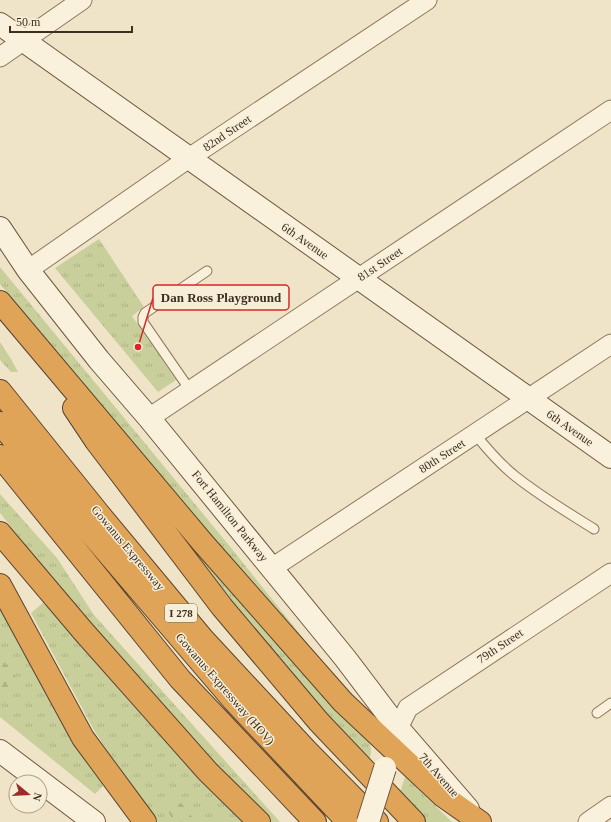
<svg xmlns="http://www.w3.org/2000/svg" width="611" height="822" font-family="'Times New Roman',serif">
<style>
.grass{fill:url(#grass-tufts)}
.forest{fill:url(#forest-firs)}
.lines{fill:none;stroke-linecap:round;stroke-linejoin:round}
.lane-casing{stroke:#8d765c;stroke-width:11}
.street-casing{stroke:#8d765c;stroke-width:21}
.secondary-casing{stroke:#6f573f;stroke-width:24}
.highway-casing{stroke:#5b4430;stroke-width:24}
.lane{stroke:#faf1dc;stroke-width:9}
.street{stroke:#faf1dc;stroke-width:19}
.secondary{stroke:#faf1dc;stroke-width:22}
.highway{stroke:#e0a458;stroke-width:22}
.secondary-bridge-casing{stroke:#6f573f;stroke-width:24;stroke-linecap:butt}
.secondary-bridge{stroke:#faf1dc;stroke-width:22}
.labels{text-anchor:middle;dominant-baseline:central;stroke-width:3;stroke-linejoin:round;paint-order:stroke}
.shield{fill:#f7eed8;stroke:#756857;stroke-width:1}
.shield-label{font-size:11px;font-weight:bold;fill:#3d2e20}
.street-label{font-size:12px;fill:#3d2e20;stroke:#f7eed8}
.leader{fill:none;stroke:#d62828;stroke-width:1.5}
.callout-dot{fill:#d62828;stroke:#f7eed8;stroke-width:1.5}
.callout{fill:#f7eed8;stroke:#d62828;stroke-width:1.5}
.callout-label{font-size:13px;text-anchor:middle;font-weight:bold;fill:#3d2e20}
</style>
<defs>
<pattern id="grass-tufts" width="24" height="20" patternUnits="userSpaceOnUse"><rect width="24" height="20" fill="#c9cf9b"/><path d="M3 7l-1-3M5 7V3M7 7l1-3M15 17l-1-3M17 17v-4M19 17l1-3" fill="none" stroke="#aeb285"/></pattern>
<pattern id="forest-firs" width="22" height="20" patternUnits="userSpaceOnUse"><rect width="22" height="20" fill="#c9cf9b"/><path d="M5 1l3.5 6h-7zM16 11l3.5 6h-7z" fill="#aeb285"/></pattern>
</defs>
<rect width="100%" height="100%" fill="#f0e4c8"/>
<path class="grass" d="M99 239 144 307 132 316 176 380 158 392 55 268Z
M0 267 232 549 323 663 321 665 261 599 0 284Z
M0 342 11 359 18 372H11L0 360Z
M141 478 235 595 369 742C373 751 370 757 368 766L268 657 136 483Z
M0 494 57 558 94 615 280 822H270L219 771 62 591 0 513Z
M45 601C69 629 91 658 115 685 156 733 199 778 244 822H158L135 794 94 730 31 613Z
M0 604 103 786 95 794 0 717Z
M405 777 452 822H421L398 798Z"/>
<path class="forest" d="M0 657 1 658 24 687 0 693Z
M169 799 182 804 196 822H174L166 808Z"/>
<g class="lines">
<g class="lane-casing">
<path id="lane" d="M190 390 143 322V317L145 313 207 271
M475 434C487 449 500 464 515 476 540 496 567 512 594 529
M597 713 611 703"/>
</g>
<g class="street-casing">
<path id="street" d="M0 57 82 0
M28 270 189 158 427 0
M149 418 611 110
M272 568 611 344
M398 728 408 708 611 573
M588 822 611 806"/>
</g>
<g class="secondary-casing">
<path id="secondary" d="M0 24 611 457
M0 228 28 270 99 360 149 418 345 658 398 728 468 809
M0 751 94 822"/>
</g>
<g class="highway-casing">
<path id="highway" d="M0 302 203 543 343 702 443 796 480 822
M0 391 99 514 203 639 307 751 377 822
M74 408 96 441 222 607 319 722 414 822
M0 423 58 495 234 701 348 822
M0 456 180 679 315 822
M0 533 83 631 208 772 259 822
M0 585 83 738 145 822"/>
</g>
<use href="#lane" class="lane"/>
<use href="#street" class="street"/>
<use href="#secondary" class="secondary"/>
<use href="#highway" class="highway"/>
<g class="secondary-bridge-casing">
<path id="secondary-bridge" d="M368 822 385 768"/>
</g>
<use href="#secondary-bridge" class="secondary-bridge"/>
</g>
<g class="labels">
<rect class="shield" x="165" y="604" width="32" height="18" rx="3"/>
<g class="shield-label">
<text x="181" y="613">I 278</text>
</g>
<g class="street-label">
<text transform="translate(227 133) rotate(-34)">82nd Street</text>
<text transform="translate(305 241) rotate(35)">6th Avenue</text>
<text transform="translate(380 264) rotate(-34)">81st Street</text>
<text transform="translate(570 428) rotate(35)">6th Avenue</text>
<text transform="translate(442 456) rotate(-33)">80th Street</text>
<text transform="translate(230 516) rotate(51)">Fort Hamilton Parkway</text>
<text transform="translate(128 548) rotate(50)">Gowanus Expressway</text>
<text transform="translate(500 646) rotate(-34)">79th Street</text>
<text transform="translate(225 689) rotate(49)">Gowanus Expressway (HOV)</text>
<text transform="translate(439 775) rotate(49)">7th Avenue</text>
</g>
</g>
<path class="leader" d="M138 347L153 298"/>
<circle class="callout-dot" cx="138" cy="347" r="4"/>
<rect class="callout" x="153" y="285" width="136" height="25" rx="4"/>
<g class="callout-label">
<text x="221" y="302">Dan Ross Playground</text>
</g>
<g transform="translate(28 794) rotate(108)"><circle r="19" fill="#f7eed8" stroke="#ada18e"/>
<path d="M0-3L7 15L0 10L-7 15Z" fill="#9e2a2b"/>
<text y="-6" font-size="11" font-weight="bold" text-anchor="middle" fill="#3d2e20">N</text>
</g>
<path d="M10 26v6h122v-6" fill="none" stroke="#3d2e20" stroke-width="2"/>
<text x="16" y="26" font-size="12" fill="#3d2e20" stroke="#f7eed8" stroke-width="3" paint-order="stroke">50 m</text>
</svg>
